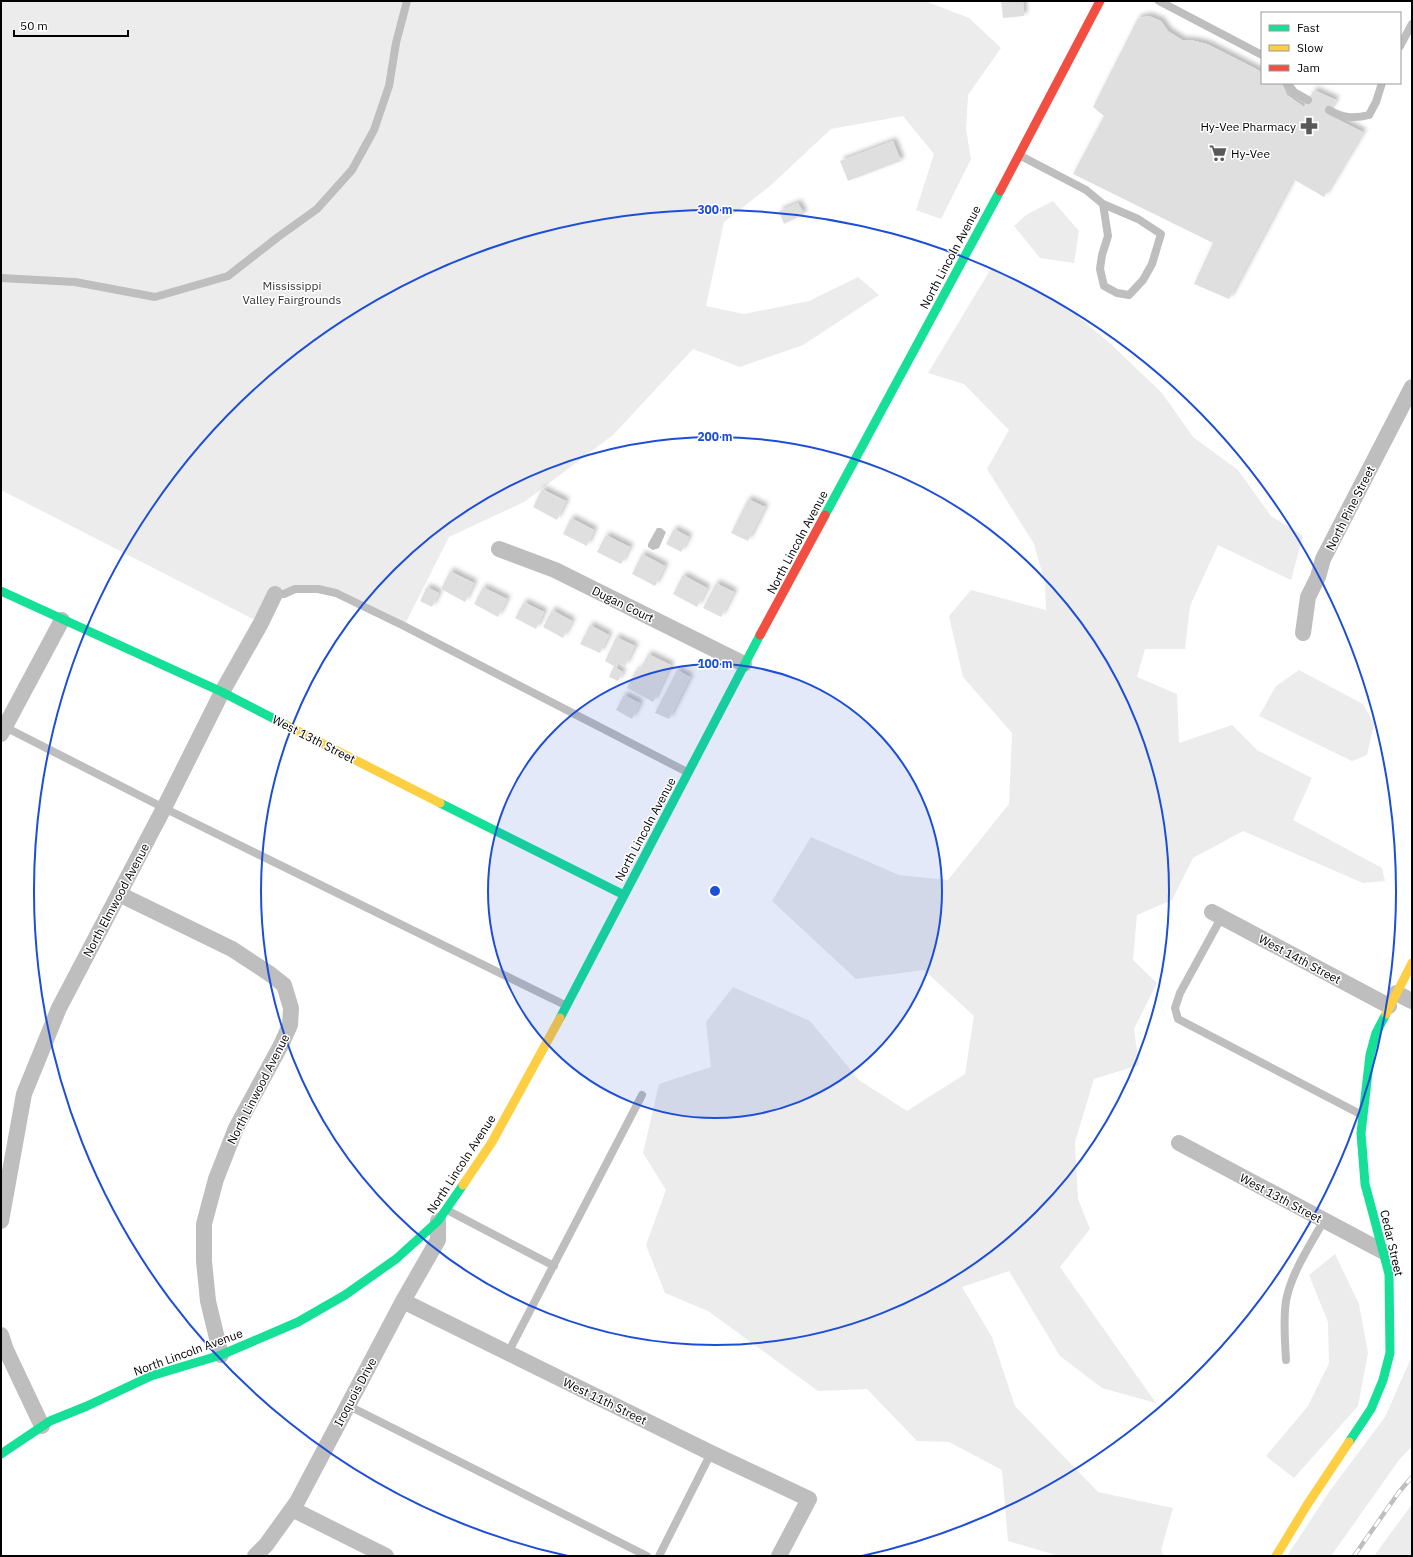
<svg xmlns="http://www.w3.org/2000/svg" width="1413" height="1557" font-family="'IBM Plex Sans',sans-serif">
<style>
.green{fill:#ececec}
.water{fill:#bfbfbf}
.building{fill:#dfdfdf;filter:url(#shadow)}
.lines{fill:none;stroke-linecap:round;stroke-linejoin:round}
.lane{stroke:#bebebe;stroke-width:8}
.street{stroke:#bebebe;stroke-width:16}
.fast{stroke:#16e098;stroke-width:9}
.slow{stroke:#ffcf43;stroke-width:9}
.jam{stroke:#f24e42;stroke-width:9}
.rail-casing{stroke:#bebebe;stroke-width:4.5}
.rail{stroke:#fff;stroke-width:3;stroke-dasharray:9;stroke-linecap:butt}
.ring{fill:none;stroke:#1d4ed8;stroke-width:2}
.labels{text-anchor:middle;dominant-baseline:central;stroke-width:3;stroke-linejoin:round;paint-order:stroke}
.poi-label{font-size:12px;fill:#000;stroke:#fff;text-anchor:end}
.street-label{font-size:12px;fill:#000;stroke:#fff}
.park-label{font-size:12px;fill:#333;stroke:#fff}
.centre{fill:#1d4ed8;stroke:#fff;stroke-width:2}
.ring-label{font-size:12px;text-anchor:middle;font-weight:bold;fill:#1d4ed8;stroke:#fff;stroke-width:3;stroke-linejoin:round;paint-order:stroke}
</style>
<defs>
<filter id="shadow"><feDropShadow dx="3.5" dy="-3.5" stdDeviation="2" flood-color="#0004"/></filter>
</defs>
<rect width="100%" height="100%" fill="#fff"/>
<path class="green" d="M1 1H925L969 18 1001 48 968 95 966 129 971 159 941 219 916 210 934 154 903 116 831 129 770 186 724 222 706 306 744 314 809 301 858 277 879 295 803 345 740 367 693 349 613 435 524 502 449 537 404 626 318 589 284 594 261 623 1 490Z
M1053 201 1079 231 1074 263 1040 258 1014 226 1026 215Z
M992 267 1064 305 1112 345 1162 393 1193 437 1238 470 1271 516 1303 536 1291 580 1218 545 1190 606 1185 649H1145L1137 677 1177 694 1179 743 1232 725 1257 750 1312 778 1293 820 1382 868 1385 881 1363 883 1243 831 1193 858 1172 900 1137 915 1133 960 1157 983 1134 1029 1139 1065 1094 1079 1075 1142 1078 1199 1090 1229 1060 1267 1156 1403 1102 1388 1060 1356 1009 1271 962 1287 992 1337 1015 1406 1098 1492 1173 1508 1161 1550 1164 1556H1059L1008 1541 1002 1470 949 1442 917 1441 867 1389 818 1391 708 1311 665 1293 646 1245 666 1190 643 1153 659 1084 711 1067 706 1022 733 987 810 1021 859 1080 907 1111 965 1074 974 1016 924 970 856 979 772 901 811 837 899 875 948 880 1009 804 1012 733 963 677 949 616 971 590 1046 610 1045 583 1034 544 987 469 1009 430 964 384 928 373Z
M1299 670 1363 704 1374 724 1367 755 1352 761 1259 716 1276 686Z
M1335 1254 1359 1304 1368 1353 1358 1406 1294 1478 1266 1456 1308 1406 1329 1363 1328 1322 1309 1275Z
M1411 1358 1412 1446 1399 1460 1331 1556H1287L1329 1492 1385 1417Z
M1412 1504V1556H1374Z"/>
<path class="water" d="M657 528H661L666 532 659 548 653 550 648 547V544Z"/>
<path class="building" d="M1001 1H1023L1024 16 1003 18Z
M1149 16 1161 21 1168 31 1182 40 1195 41 1207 44 1262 72V83H1280L1282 84 1287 95 1304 107 1314 90 1336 100 1327 114 1363 132 1324 197 1293 179 1229 299 1194 284 1213 243 1073 174 1104 116 1093 107 1138 18Z
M893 141 901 161 848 181 840 161Z
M798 203 804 214 784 224 779 211Z
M542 489 566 501 557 520 533 507Z
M748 499 765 507 748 541 731 533Z
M571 518 594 530 587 546 563 534Z
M674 529 689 537 681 552 666 544Z
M606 535 630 547 621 564 597 552Z
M642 554 665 566 655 586 632 574Z
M450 571 474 583 465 602 441 589Z
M683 575 707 588 697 607 673 594Z
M716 583 734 592 721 617 703 608Z
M427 587 439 593 432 607 420 601Z
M483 587 507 599 498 617 474 604Z
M524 602 544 612 536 629 515 618Z
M552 610 572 621 563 638 543 627Z
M590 625 609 635 600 653 580 644Z
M616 637 635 646 625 666 618 663 616 668 623 672 618 681 609 677 614 666 605 661Z
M648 654 671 665 653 702 627 688 636 670 639 671Z
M677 670 690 677 669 719 655 713Z
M624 695 640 703 632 719 616 710Z"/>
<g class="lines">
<path class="lane" d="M1159 1 1262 55
M1400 46 1412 24
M1287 83 1294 92 1308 100
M1329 110C1342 118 1354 119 1369 115L1376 102 1382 83
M1019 155 1086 190 1103 204 1108 236 1102 255 1100 269 1104 286 1117 293 1129 295 1143 280 1152 264 1161 234 1138 219 1103 204
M1 278 75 282 155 297 228 276 278 237 317 209 352 170 374 130 389 86 396 43 407 1
M275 594H284L295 589H318L336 593 404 626 687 772
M5 727 164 808 565 1005
M1221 918 1180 993 1175 1008 1178 1019 1362 1115
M447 1210 554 1266
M508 1353 642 1095
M1286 1360C1285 1341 1283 1321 1286 1301 1291 1273 1310 1246 1324 1220
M347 1405 647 1556
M659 1556 711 1453"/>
<path class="street" d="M499 549 555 570 744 664
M1303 633 1308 597 1318 577 1323 559 1412 387
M1 734 62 620
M119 894 232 949 270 974 284 985 291 1008 290 1025 281 1045 236 1128 216 1179 204 1224V1261L208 1301 221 1355
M1212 912 1389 1006
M1396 993 1412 1001
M1179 1143 1384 1252
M1 1221 24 1094 59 1008 164 808 222 692 261 623 275 594
M403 1301 711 1453 809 1499 779 1556
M1 1335 6 1350 42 1426
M292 1509 386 1556
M255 1556 266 1545 297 1502 403 1301 438 1240V1221"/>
<path class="fast" d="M825 515 1000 191
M1 591 222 692 286 725
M440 803 624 895
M560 1018 760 635
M1349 1442 1371 1409 1383 1380 1390 1353 1389 1274 1365 1184 1361 1133 1370 1055 1376 1033 1386 1014
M1 1454 50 1421 87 1406 151 1376 221 1355 298 1322 345 1295 396 1259 438 1221 463 1185"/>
<path class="slow" d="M286 725 440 803
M1386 1014 1412 963
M463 1185 492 1142 560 1018
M1276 1556 1307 1505 1349 1442"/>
<path class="jam" d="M1000 191 1100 1
M760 635 825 515"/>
<g class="rail-casing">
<path id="rail" d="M1354 1556 1399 1492 1412 1477"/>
</g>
<use href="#rail" class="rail"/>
</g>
<circle cx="715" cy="891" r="227" fill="#1d4ed8" fill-opacity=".12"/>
<g class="ring">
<circle cx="715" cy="891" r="227"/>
<circle cx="715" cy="891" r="454"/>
<path d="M568 1556A681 681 0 1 1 862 1556"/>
</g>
<defs>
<g id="pharmacy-bare" transform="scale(1.38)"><path d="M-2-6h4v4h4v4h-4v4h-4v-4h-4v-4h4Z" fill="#595959" stroke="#fff" stroke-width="2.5" paint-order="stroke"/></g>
<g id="supermarket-bare" transform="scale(1.38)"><path d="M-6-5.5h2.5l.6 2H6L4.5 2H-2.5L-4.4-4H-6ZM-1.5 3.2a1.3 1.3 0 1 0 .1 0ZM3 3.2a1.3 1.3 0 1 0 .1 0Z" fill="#595959" stroke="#fff" stroke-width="2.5" paint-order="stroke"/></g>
</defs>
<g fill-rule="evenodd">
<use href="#pharmacy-bare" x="1309" y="126"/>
<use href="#supermarket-bare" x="1218" y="153"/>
</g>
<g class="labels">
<g class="poi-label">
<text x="1296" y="126">Hy-Vee Pharmacy</text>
<text x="1231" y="153" text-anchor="start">Hy-Vee</text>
</g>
<g class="street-label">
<text transform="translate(950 257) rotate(-62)">North Lincoln Avenue</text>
<text transform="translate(1350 508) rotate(-63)">North Pine Street</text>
<text transform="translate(797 542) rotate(-62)">North Lincoln Avenue</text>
<text transform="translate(623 604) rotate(26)">Dugan Court</text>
<text transform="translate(314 739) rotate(27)">West 13th Street</text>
<text transform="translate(645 829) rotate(-62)">North Lincoln Avenue</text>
<text transform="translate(116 900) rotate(-62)">North Elmwood Avenue</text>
<text transform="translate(1300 959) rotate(28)">West 14th Street</text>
<text transform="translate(258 1089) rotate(-63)">North Linwood Avenue</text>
<text transform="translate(461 1164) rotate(-57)">North Lincoln Avenue</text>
<text transform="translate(1281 1198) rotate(28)">West 13th Street</text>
<text transform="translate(1392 1243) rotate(77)">Cedar Street</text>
<text transform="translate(188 1352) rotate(-20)">North Lincoln Avenue</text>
<text transform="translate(355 1392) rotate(-62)">Iroquois Drive</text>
<text transform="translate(605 1401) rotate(26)">West 11th Street</text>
</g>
<g class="park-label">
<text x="292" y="285">Mississippi<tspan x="292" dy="14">Valley Fairgrounds</tspan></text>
</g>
</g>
<circle cx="715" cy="891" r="6" class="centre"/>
<g class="ring-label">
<text x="715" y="214">300 m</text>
<text x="715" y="441">200 m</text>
<text x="715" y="668">100 m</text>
</g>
<rect width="1413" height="1557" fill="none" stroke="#000000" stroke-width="4"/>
<rect x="1261" y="12" width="140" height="72" fill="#ffffff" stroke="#999999"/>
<rect x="1269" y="25" width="20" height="6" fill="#16e098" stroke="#999999"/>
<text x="1297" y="32" font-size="12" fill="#000000">Fast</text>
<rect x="1269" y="45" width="20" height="6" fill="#ffcf43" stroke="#999999"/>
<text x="1297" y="52" font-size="12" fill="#000000">Slow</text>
<rect x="1269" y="65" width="20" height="6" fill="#f24e42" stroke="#999999"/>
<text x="1297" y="72" font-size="12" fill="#000000">Jam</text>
<path d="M14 30v6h114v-6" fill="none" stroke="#000000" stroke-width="2"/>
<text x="20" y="30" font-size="12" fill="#000000" stroke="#ffffff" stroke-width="3" paint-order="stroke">50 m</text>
</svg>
